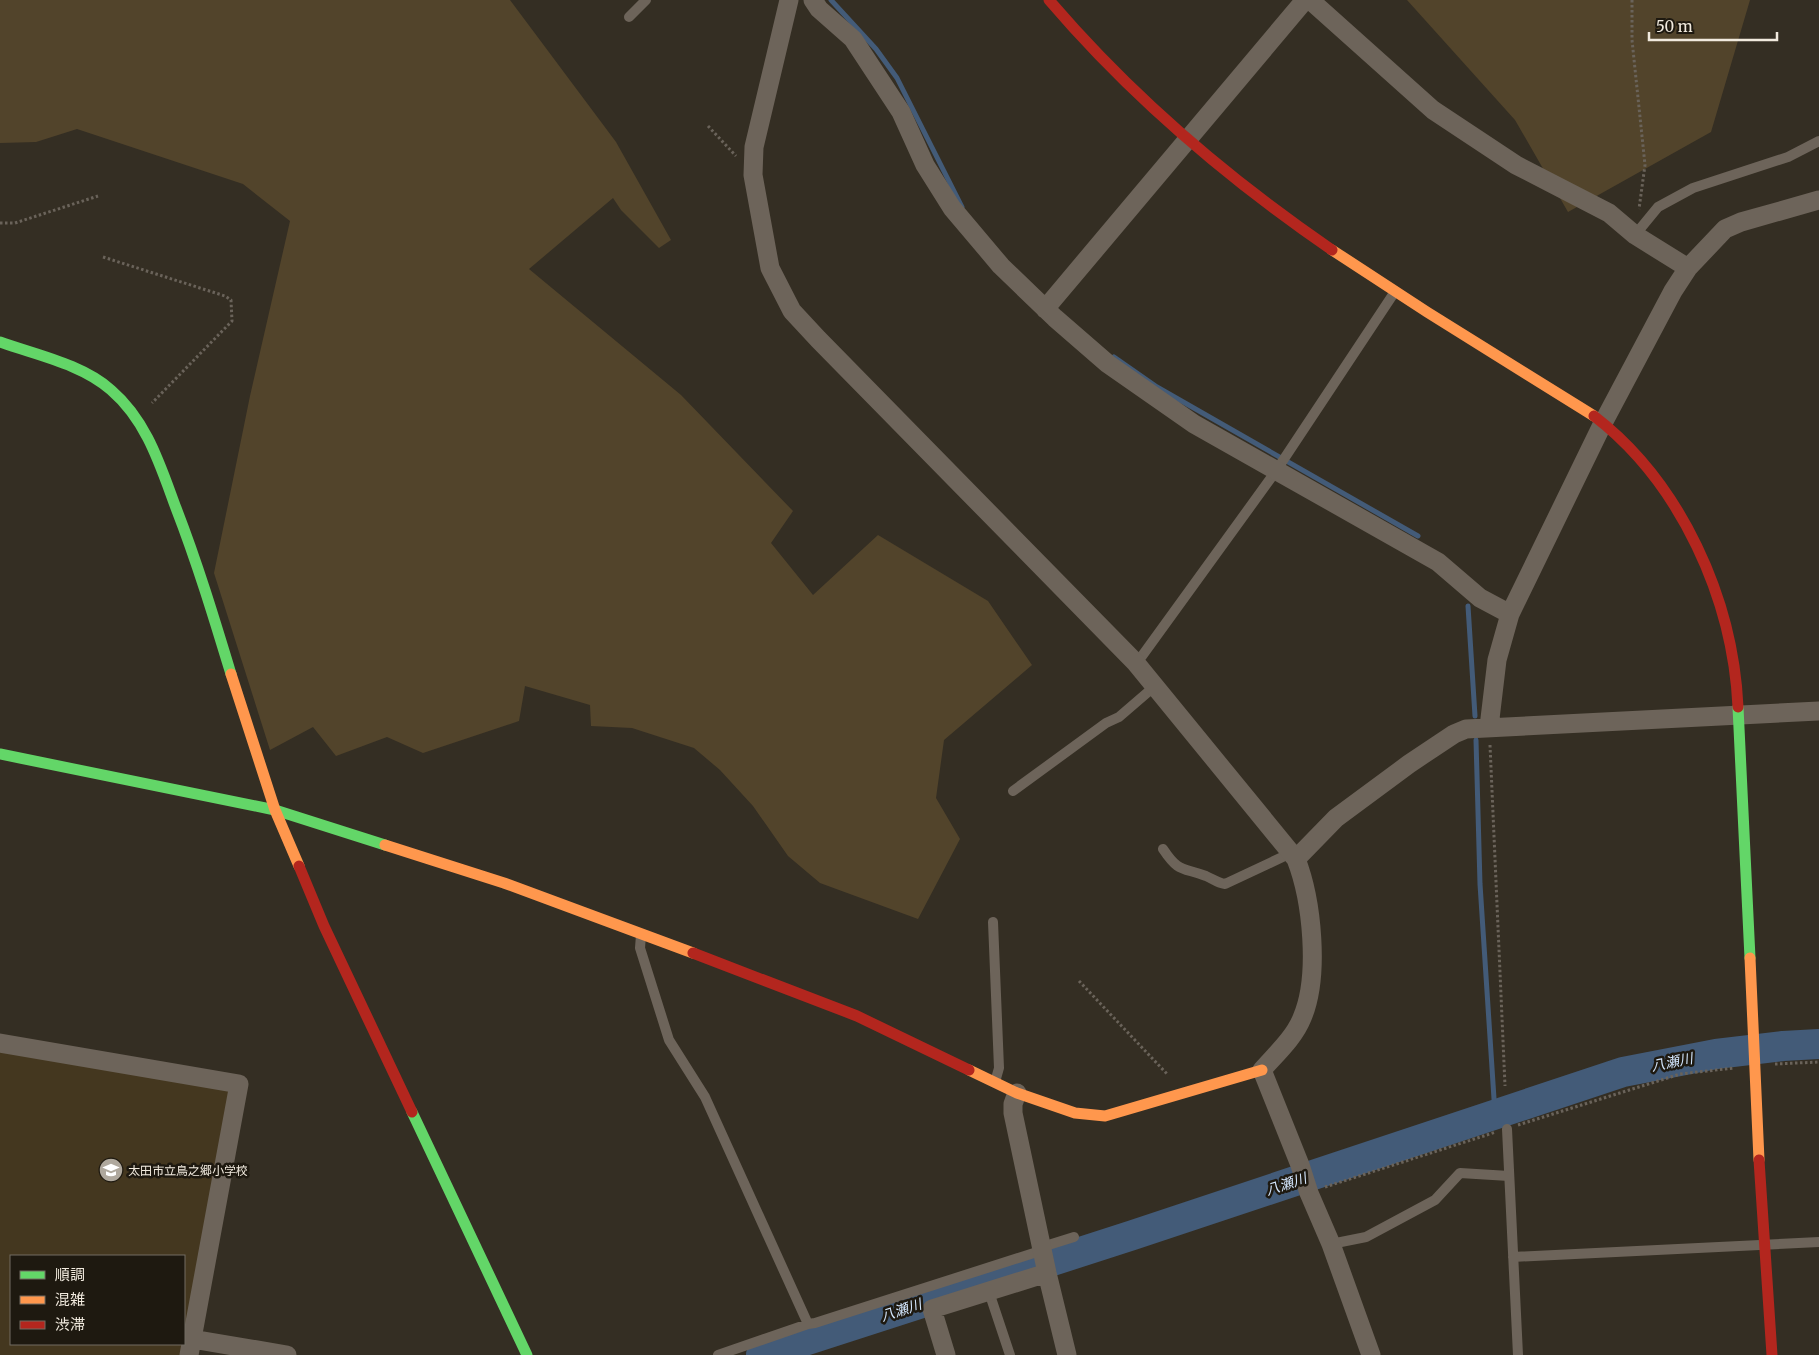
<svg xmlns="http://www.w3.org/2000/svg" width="1819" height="1355" font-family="Merriweather,'Noto Sans JP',serif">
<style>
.built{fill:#44371f;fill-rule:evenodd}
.green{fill:#52442b}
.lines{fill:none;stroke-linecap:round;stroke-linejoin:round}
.stream{stroke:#435b78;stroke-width:5}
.river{stroke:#435b78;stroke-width:30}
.path{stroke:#6a635a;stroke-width:3;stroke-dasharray:2.5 2.5;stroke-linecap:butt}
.lane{stroke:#6d645a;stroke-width:10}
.street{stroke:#6d645a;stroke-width:19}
.fast{stroke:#63d668;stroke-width:11}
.slow{stroke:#ff974d;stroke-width:11}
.jam{stroke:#b3261e;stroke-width:11}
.labels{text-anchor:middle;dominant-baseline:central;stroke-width:5;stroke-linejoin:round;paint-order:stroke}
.poi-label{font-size:12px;fill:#f1eade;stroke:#1e1910;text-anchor:start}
.water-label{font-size:14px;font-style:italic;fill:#d3e6fd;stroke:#1e1910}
</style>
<rect width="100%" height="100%" fill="#342e23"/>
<path class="built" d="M0 1043 239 1084 190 1355H0ZM11 1256H184V1344H11Z"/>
<path class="green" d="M0 0H510L616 142 671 240 659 248 621 210 613 198 529 269 681 395 793 511 771 543 813 595 878 535 988 601 1032 665 944 740 936 798 960 839 918 919 820 883 788 856 753 806 720 770 694 748 632 728 591 726 590 705 525 686 519 721 423 753 387 737 336 756 313 727 270 750 214 573 250 396 290 221 243 184 77 129 36 142 0 143Z
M1407 0H1750L1711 132 1568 212 1515 120Z"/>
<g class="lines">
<path class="stream" d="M831 0 876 49 897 78 962 207
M1114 357 1157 387 1418 536
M1468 606 1475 716
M1476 740 1480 884 1495 1114"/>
<path class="river" d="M761 1355 1133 1235 1623 1072 1716 1054 1783 1046 1819 1044"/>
<path class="path" d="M1632 0V40L1645 165 1639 209
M708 126 736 156
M0 223H15L98 196
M103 257 225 296 231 300 232 321 152 403
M1490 745 1505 1086
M1079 981 1168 1075
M1775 1064 1819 1062
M1518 1125 1680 1074 1734 1068
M1325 1187 1496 1132"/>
<path class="lane" d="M629 17 646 0
M1635 235 1658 207 1693 188 1788 157 1819 141
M1135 662 1142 656 1276 471 1394 293
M1013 791 1106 723 1119 717 1155 686
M1163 849C1179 873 1182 867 1206 876 1213 879 1217 883 1225 884L1291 853
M993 922 999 1068 995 1082
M641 935 640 948 669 1040 705 1097 808 1324
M1507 1129 1518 1355
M1331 1244 1366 1237 1435 1200 1460 1173 1509 1176
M1513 1257 1819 1242
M989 1292 1010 1355
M718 1355 808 1324 815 1323 1037 1252 1042 1247 1074 1237"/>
<path class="street" d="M789 0 754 147 753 175 770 268 792 311 818 339 1135 662 1296 859
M813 0 819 9 853 39 901 112 925 165 952 208 1001 266 1055 318 1108 364 1194 424 1438 562 1480 598 1510 614
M1310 0 1433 110 1516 165 1609 213 1635 235 1688 268
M1045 309 1305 0
M1489 727 1497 660 1510 614 1603 423 1673 291 1688 268 1725 229 1741 222 1819 200
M0 1043 239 1084 189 1355
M1017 1093 1013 1104V1113L1047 1273 1067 1355
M192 1339 287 1355
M946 1355 932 1309 1047 1273
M1371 1355 1331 1244 1309 1193 1300 1165 1262 1070C1276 1054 1294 1038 1302 1018 1320 976 1312 900 1296 859L1336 818 1409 764 1454 734 1466 729 1819 711"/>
<path class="fast" d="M0 342C36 355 82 364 111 390 147 421 160 465 176 508 197 562 214 618 231 674
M1738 707 1750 958
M0 754 275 810 385 845
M412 1112 527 1355"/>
<path class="slow" d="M1332 250 1427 312 1594 416
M231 674 275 810 299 866
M385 845 504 883 693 953
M1750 958 1759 1160
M969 1070 1017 1093 1075 1113 1105 1116 1262 1070"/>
<path class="jam" d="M1049 0C1131 96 1227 178 1332 250
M1594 416C1681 483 1733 599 1738 707
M299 866 324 926 412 1112
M693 953 857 1016 969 1070
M1759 1160 1772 1355"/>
</g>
<defs>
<g id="school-disc" transform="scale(1.25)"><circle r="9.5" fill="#afa89d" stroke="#1e1910"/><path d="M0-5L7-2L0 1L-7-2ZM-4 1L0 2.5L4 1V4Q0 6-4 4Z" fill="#fff"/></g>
</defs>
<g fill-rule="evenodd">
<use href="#school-disc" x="111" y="1170"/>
</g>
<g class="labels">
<g class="poi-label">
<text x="128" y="1170">太田市立鳥之郷小学校</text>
</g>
<g class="water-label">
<text transform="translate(1672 1062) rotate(-11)">八瀬川</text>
<text transform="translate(1286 1184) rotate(-18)">八瀬川</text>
<text transform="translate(901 1310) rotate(-18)">八瀬川</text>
</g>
</g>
<rect x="10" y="1255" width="175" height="90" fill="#1e1910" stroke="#726d62"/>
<rect x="20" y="1271" width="25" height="8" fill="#63d668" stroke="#726d62"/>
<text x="55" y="1280" font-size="15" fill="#f1eade">順調</text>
<rect x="20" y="1296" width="25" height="8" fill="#ff974d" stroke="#726d62"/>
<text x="55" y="1305" font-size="15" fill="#f1eade">混雑</text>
<rect x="20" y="1321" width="25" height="8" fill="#b3261e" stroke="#726d62"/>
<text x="55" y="1330" font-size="15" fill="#f1eade">渋滞</text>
<path d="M1649 32v8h128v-8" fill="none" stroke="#f1eade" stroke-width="2.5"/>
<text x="1656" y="32" font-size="15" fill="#f1eade" stroke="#1e1910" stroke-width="4" paint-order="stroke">50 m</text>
</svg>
